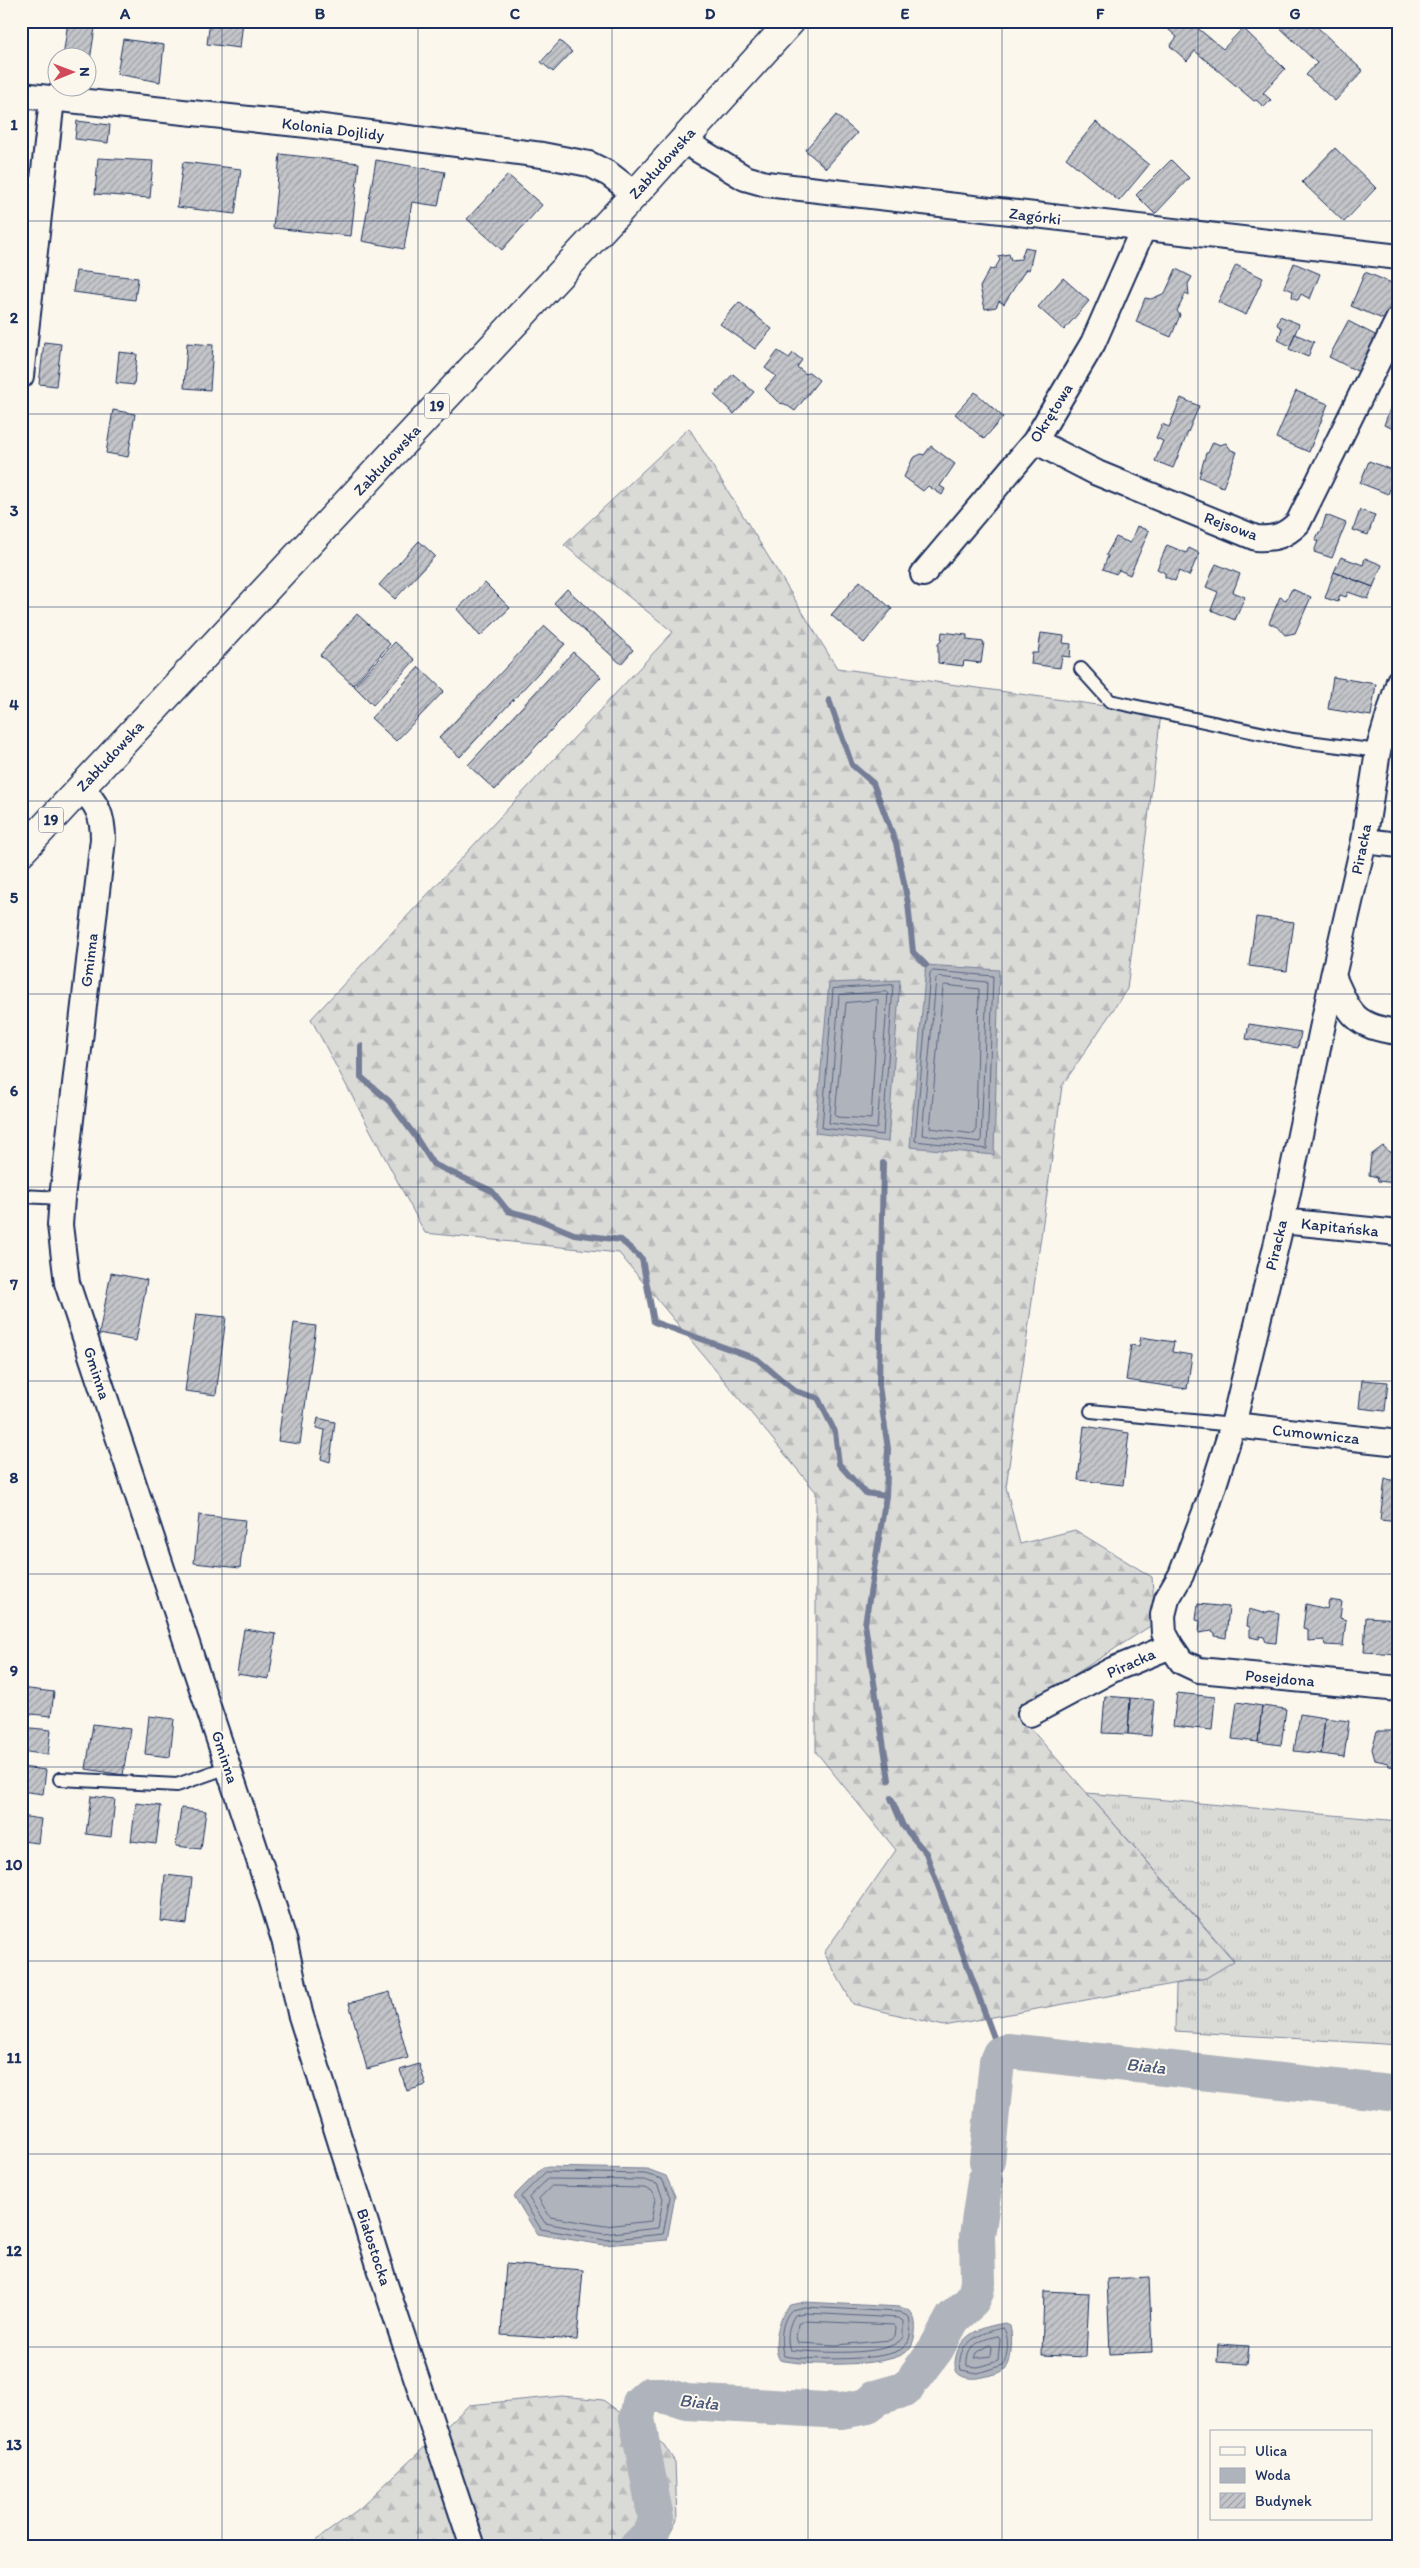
<svg xmlns="http://www.w3.org/2000/svg" width="1420" height="2568" font-family="Itim,sans-serif">
<style>
.grass{fill:url(#grass-tufts);stroke:#7a849a}
.forest{fill:url(#forest-firs);stroke:#7a849a}
.water{fill:#afb3bb;stroke:#747e96}
.lines{fill:none;stroke-linecap:round;stroke-linejoin:round}
.shore{stroke:#566483;stroke-width:1}
.stream{stroke:#747e96;stroke-width:6}
.river{stroke:#afb3bb;stroke-width:36}
.building{fill:url(#building-hatch);stroke:#1b2f5e}
.lane-casing{stroke:#1b2f5e;stroke-width:16}
.street-casing{stroke:#1b2f5e;stroke-width:28}
.highway-casing{stroke:#1b2f5e;stroke-width:31}
.lane{stroke:#fbf7ec;stroke-width:12}
.street{stroke:#fbf7ec;stroke-width:24}
.highway{stroke:#fbf7ec;stroke-width:28}
.grid{fill:none;stroke:#1b2f5e;stroke-width:1;stroke-opacity:0.55}
.labels{text-anchor:middle;dominant-baseline:central;stroke-width:4;stroke-linejoin:round;paint-order:stroke}
.shield{fill:#fbf7ec;stroke:#5e6b89;stroke-width:1}
.shield-label{font-size:15px;font-weight:bold;fill:#1b2f5e}
.street-label{font-size:16px;fill:#1b2f5e;stroke:#fbf7ec}
.water-label{font-size:18px;font-style:italic;fill:#47577a;stroke:#fbf7ec}
.neatline{fill:none;stroke:#1b2f5e;stroke-width:2}
.grid-label{font-size:16px;text-anchor:middle;font-weight:bold;fill:#1b2f5e}
</style>
<defs>
<pattern id="grass-tufts" width="24" height="20" patternUnits="userSpaceOnUse" patternTransform="scale(1.25)"><rect width="24" height="20" fill="#dadad7"/><path d="M3 7l-1-3M5 7V3M7 7l1-3M15 17l-1-3M17 17v-4M19 17l1-3" fill="none" stroke="#babbbb"/></pattern>
<pattern id="forest-firs" width="22" height="20" patternUnits="userSpaceOnUse" patternTransform="scale(1.25)"><rect width="22" height="20" fill="#dadad7"/><path d="M5 1l3.5 6h-7zM16 11l3.5 6h-7z" fill="#babbbb"/></pattern>
<pattern id="building-hatch" width="6" height="6" patternUnits="userSpaceOnUse" patternTransform="scale(1.25)"><rect width="6" height="6" fill="#c3c5c9"/><path d="M-1 1l2-2M0 6l6-6M5 7l2-2" fill="none" stroke="#9ea0a6"/></pattern>
</defs>
<rect width="100%" height="100%" fill="#fbf7ec"/>
<filter id="ink" filterUnits="userSpaceOnUse"><feTurbulence type="fractalNoise" baseFrequency=".02" numOctaves="2"/><feDisplacementMap in="SourceGraphic" scale="10" xChannelSelector="R" yChannelSelector="G"/><feConvolveMatrix kernelMatrix="1 2 1 2 8 2 1 2 1" color-interpolation-filters="sRGB"/></filter>
<g filter="url(#ink)">
<path class="grass" d="M1087 1793 1399 1821V2045L1175 2031 1176 1984 1206 1978 1234 1960Z"/>
<path class="forest" d="M689 428 837 668 1161 714 1127 989 1062 1086 1006 1487 1020 1544 1075 1530 1152 1577 1155 1623 1016 1712 1234 1961 1206 1978 944 2026 853 2004 824 1953 896 1850 816 1752V1492L619 1253 425 1233 311 1019 673 632 564 545Z
M562 2396 603 2400 664 2445 675 2462 677 2520 663 2547H307L360 2508 469 2405Z"/>
<path class="water" d="M926 965 999 970 994 1155 910 1147Z
M900 980 888 1142 815 1133 829 983Z
M543 2167 647 2169 666 2176 675 2196 667 2240 604 2245 537 2234 514 2196Z
M804 2302 900 2307 910 2311C915 2317 916 2324 915 2333 914 2340 912 2348 905 2353 885 2367 805 2366 780 2360 771 2348 779 2314 790 2305Z
M1005 2323 1010 2326C1012 2334 1012 2342 1011 2350 1010 2372 1002 2373 982 2377 975 2379 966 2379 960 2375 955 2372 955 2367 955 2362 958 2334 981 2327 1005 2323Z"/>
<g class="lines">
<path class="shore" d="M933 971 993 976 987 1149 915 1141 930 973Z
M938 977 987 982 981 1142 922 1135 936 979Z
M893 985 883 1135 822 1128 833 989Z
M945 985 979 989 976 1131 974 1134 930 1128 943 987Z
M886 992 888 994 877 1128 875 1129 829 1123 839 995Z
M878 1000 871 1119 837 1117 835 1114 846 1003Z
M546 2172 645 2174 662 2179 670 2197 663 2234 604 2240 541 2229 521 2197Z
M548 2179 644 2180 657 2184 663 2198 658 2228 604 2234 545 2223 529 2198Z
M552 2186 644 2188 652 2191 655 2199 651 2221 605 2226 550 2217 539 2199Z
M805 2307 899 2312 909 2317C911 2327 912 2340 904 2347 890 2362 804 2360 784 2356 779 2344 781 2318 792 2310Z
M805 2313 898 2318 903 2321V2337C891 2358 813 2352 790 2350 786 2341 788 2324 795 2315Z
M805 2321 894 2325 896 2328 895 2336 890 2340 837 2345 798 2343 796 2337 798 2324Z
M1003 2328C1010 2334 1008 2357 1003 2365L978 2373 961 2370C954 2343 982 2332 1003 2328Z
M998 2336 1000 2338 998 2361 978 2367 967 2366C965 2346 981 2339 998 2336Z
M990 2345 992 2347 991 2356 975 2358 977 2353Z"/>
<path class="stream" d="M829 700 852 765 873 783 896 843 908 903 913 952 926 965
M361 1046V1077L389 1101 415 1136 433 1164 492 1191 508 1211 535 1218 574 1234 621 1240 642 1259 654 1322 757 1359 795 1391 818 1398 835 1432 839 1464 865 1493 886 1496
M883 1163 879 1386 888 1449 886 1496 865 1624 889 1780
M891 1798 903 1826 926 1853 1000 2054"/>
<path class="river" d="M987 2161 997 2061 1000 2054 1008 2051 1399 2094
M916 2376 936 2349 953 2318 972 2301 976 2292 978 2282 977 2236 985 2181
M637 2547 652 2532 656 2519 637 2418 640 2403 649 2395H662L687 2402 841 2411 868 2406 875 2398 903 2390 908 2386"/>
</g>
<path class="building" d="M21 21H32L31 25H21Z
M68 21H96L89 67 88 66V58H63Z
M210 21H243L240 48 207 44Z
M1159 21H1189L1223 49 1243 28 1285 69 1263 93 1271 100 1264 107 1256 100 1254 101 1195 51 1187 61 1170 46 1177 37Z
M1273 21H1311L1363 71 1335 101 1306 75 1317 63Z
M123 39 164 45 160 82 117 74Z
M560 41 572 52 553 72 541 62Z
M836 115 857 133 826 168 805 150Z
M77 121 110 125 108 143 75 139Z
M1096 122 1149 165 1119 201 1066 158Z
M1335 148 1376 188 1344 222 1302 182Z
M280 154 359 163 351 236 273 228Z
M98 158 153 161 150 198 95 194Z
M376 160 445 172 438 206 412 202 404 249 362 241Z
M1171 160 1189 178 1155 214 1136 195Z
M183 162 241 169 235 214 177 207Z
M508 175 542 205 502 250 467 219Z
M1025 247 1034 249 1029 270 1026 269 1004 304 999 301 996 307 985 309 980 287 990 269 994 270 1000 260 998 256 1009 254 1011 260 1021 259Z
M1294 263 1320 274 1310 299 1301 294 1298 300 1292 297 1293 291 1284 287Z
M1236 265 1263 278 1246 315 1218 302Z
M1176 269 1192 277 1188 284 1189 295 1186 293 1177 311 1180 315 1171 337 1136 322 1145 298 1151 299 1165 293Z
M76 271 138 278 135 300 73 292Z
M1365 272 1399 286 1385 320 1351 306Z
M1063 278 1089 301 1064 330 1038 307Z
M739 302 772 329 755 349 720 324Z
M1280 316 1299 324 1290 346 1278 340 1282 328 1277 325Z
M1348 321 1377 336 1359 372 1329 357Z
M1295 334 1314 342 1308 357 1289 349Z
M44 342 61 344 56 386 39 384Z
M187 343 213 345 210 390 184 388Z
M778 351 789 358 793 353 802 360 797 367 806 374 809 372 819 380 795 411 785 404 779 403 765 389 776 376 765 368Z
M119 352 137 354 134 385 116 383Z
M733 374 754 392 734 414 714 395Z
M1399 385V431L1384 425Z
M1296 391 1328 404 1309 452 1276 438Z
M975 392 1003 417 984 439 955 414Z
M1181 398 1199 406 1173 468 1155 461 1163 441 1156 438 1162 424 1169 427Z
M113 410 135 414 128 457 106 453Z
M1213 442 1220 445 1226 443 1231 450 1237 452 1223 487 1199 477 1206 453H1208Z
M931 446 955 464 940 486 945 489 942 495 928 486 923 491 904 477 913 458 921 454 924 455Z
M1369 461 1397 472 1388 494 1360 483Z
M1360 510 1375 515 1368 535 1353 530Z
M1326 515 1346 523 1332 558 1314 552 1318 541H1315L1319 532H1321Z
M1137 526 1149 531 1130 575 1119 570 1116 574 1103 569 1108 556 1106 555 1116 537 1130 543Z
M419 541 435 556 395 599 379 585Z
M1167 545 1184 552 1186 553 1189 548 1199 553 1189 576 1179 571 1175 581 1165 577V573L1157 569Z
M1341 557 1363 565 1365 558 1382 565 1373 587 1334 572Z
M1216 564 1240 574 1233 592 1245 597 1235 620 1211 610 1218 592 1206 587Z
M1334 572 1373 587 1368 599 1348 592 1346 597 1340 595 1338 602 1325 598Z
M860 581 892 609 864 643 831 615Z
M485 583 510 608 480 636 457 609Z
M567 589 633 650 621 664 554 603Z
M1292 589 1311 597 1295 633 1285 635 1279 628 1269 623 1280 597 1286 600Z
M357 614 390 644 353 685 320 655Z
M545 626 565 644 460 757 439 738Z
M942 632 967 635V640L984 642 981 663 964 661 963 666 938 663V644L941 641Z
M1041 633 1064 636 1063 643 1071 644 1070 657 1062 656 1060 668 1031 664 1032 653H1038Z
M395 642 415 660 373 705 354 686Z
M573 652 601 677 495 790 468 765Z
M419 667 444 691 396 741 371 718Z
M1333 677 1376 684 1371 716 1328 709Z
M1256 917 1294 922 1287 971 1249 966Z
M1249 1024 1301 1032 1298 1048 1246 1039Z
M1383 1146 1390 1152 1399 1154V1203L1394 1202 1396 1183 1378 1181 1377 1177 1369 1175 1371 1155Z
M111 1273 147 1280 136 1341 99 1334Z
M196 1314 226 1317 216 1395 185 1391Z
M294 1323 316 1326 300 1444 278 1441Z
M1141 1337 1174 1342 1172 1352 1192 1355 1187 1389 1126 1380 1131 1345 1139 1346Z
M1362 1380 1388 1382 1385 1411 1359 1408Z
M318 1418 335 1422 330 1462 321 1459 325 1430 316 1428Z
M1084 1426 1129 1433 1123 1485 1078 1480Z
M1385 1479 1399 1481V1522L1380 1520Z
M199 1515 245 1520 240 1568 194 1563Z
M1329 1600 1342 1602 1340 1618 1346 1620 1343 1646 1325 1645 1324 1640 1308 1641V1629L1303 1628 1306 1604 1327 1609Z
M1198 1604 1229 1607 1226 1638 1215 1636V1633L1212 1631 1199 1633 1200 1621 1196 1620Z
M1249 1609 1263 1613 1270 1611 1279 1613 1276 1643 1266 1642 1264 1637 1260 1636 1259 1639 1250 1637V1627L1247 1626Z
M1366 1617 1399 1619V1654L1364 1652Z
M244 1629 276 1634 269 1679 237 1674Z
M21 1688 54 1692 51 1716 21 1713Z
M1177 1693 1215 1697 1212 1730 1173 1726Z
M1105 1696 1130 1698 1128 1734 1102 1733Z
M1130 1698 1154 1700 1151 1736 1128 1734Z
M1237 1702 1262 1706 1258 1742 1232 1739Z
M1262 1706 1286 1709 1281 1745 1258 1742Z
M1300 1714 1325 1718 1321 1754 1294 1751Z
M149 1716 174 1719 170 1757 145 1754Z
M1325 1718 1349 1721 1344 1757 1321 1754Z
M1394 1720H1399V1766L1396 1767 1389 1766 1388 1763 1375 1760 1372 1749 1377 1731H1392Z
M93 1724 130 1729 123 1775 86 1769Z
M21 1727 51 1730 48 1755 21 1751Z
M21 1767 46 1770 43 1794 21 1791Z
M1398 1782H1399V1803H1395Z
M91 1796 115 1799 111 1837 86 1834Z
M136 1803 161 1806 156 1844 131 1841Z
M181 1808 206 1811 201 1849 176 1846Z
M21 1816 41 1819 38 1843 21 1841Z
M165 1875 192 1878 187 1924 161 1921Z
M390 1992 408 2058 367 2069 349 2003Z
M419 2064 426 2085 407 2091 400 2070Z
M506 2264 583 2270 577 2340 501 2335Z
M1149 2277 1152 2352 1110 2354 1107 2279Z
M1044 2291 1089 2293 1086 2357 1042 2355Z
M1218 2344 1249 2346 1247 2364 1217 2362Z"/>
<g class="lines">
<g class="lane-casing">
<path id="lane" d="M1081 669 1110 701 1293 740 1378 751
M21 1196 62 1198
M1091 1411 1233 1425
M60 1779 177 1785 228 1767"/>
</g>
<g class="street-casing">
<path id="street" d="M21 95 307 125 542 155 589 164 609 174 635 194
M682 140 745 178 766 184 1399 257
M21 376 52 99
M1035 441 1097 473 1256 538C1275 539 1285 536 1298 523L1399 318
M923 574 1035 441 1093 343 1143 229
M81 788C97 803 103 816 103 839L62 1198 60 1225 67 1283 261 1866 285 1943 300 2013 385 2284 473 2547
M1364 841 1399 845
M1333 976C1350 1015 1355 1027 1399 1032
M1282 1221 1399 1233
M1233 1425 1399 1443
M1171 1646 1182 1662 1199 1670 1399 1689
M1030 1714 1112 1670 1171 1646 1164 1633 1163 1615 1167 1599 1181 1575 1208 1504 1233 1425 1282 1221 1333 976 1364 841 1378 751 1399 681"/>
</g>
<g class="highway-casing">
<path id="highway" d="M21 852 635 194 791 21"/>
</g>
<use href="#lane" class="lane"/>
<use href="#street" class="street"/>
<use href="#highway" class="highway"/>
</g>
</g>
<path class="grid" d="M222 21V2547M418 21V2547M612 21V2547M808 21V2547M1002 21V2547M1198 21V2547M21 221H1399M21 414H1399M21 607H1399M21 801H1399M21 994H1399M21 1187H1399M21 1381H1399M21 1574H1399M21 1767H1399M21 1961H1399M21 2154H1399M21 2347H1399"/>
<g class="labels">
<g class="shield">
<rect x="424.5" y="393.5" width="25" height="25" rx="4"/>
<rect x="38.5" y="807.5" width="25" height="25" rx="4"/>
</g>
<g class="shield-label">
<text x="437" y="406">19</text>
<text x="51" y="820">19</text>
</g>
<g class="street-label">
<text transform="translate(333 129) rotate(7)">Kolonia Dojlidy</text>
<text transform="translate(662 163) rotate(-48)">Zabłudowska</text>
<text transform="translate(1035 216) rotate(7)">Zagórki</text>
<text transform="translate(1051 413) rotate(-58)">Okrętowa</text>
<text transform="translate(387 460) rotate(-47)">Zabłudowska</text>
<text transform="translate(1231 526) rotate(20)">Rejsowa</text>
<text transform="translate(110 756) rotate(-47)">Zabłudowska</text>
<text transform="translate(1361 849) rotate(-79)">Piracka</text>
<text transform="translate(89 960) rotate(-83)">Gminna</text>
<text transform="translate(1340 1227) rotate(6)">Kapitańska</text>
<text transform="translate(1276 1245) rotate(-77)">Piracka</text>
<text transform="translate(97 1373) rotate(72)">Gminna</text>
<text transform="translate(1316 1434) rotate(6)">Cumownicza</text>
<text transform="translate(1131 1663) rotate(-24)">Piracka</text>
<text transform="translate(1280 1678) rotate(5)">Posejdona</text>
<text transform="translate(225 1757) rotate(72)">Gminna</text>
<text transform="translate(374 2247) rotate(72)">Białostocka</text>
</g>
<g class="water-label">
<text transform="translate(1146 2066) rotate(6)">Biała</text>
<text transform="translate(699 2402) rotate(6)">Biała</text>
</g>
</g>
<rect width="1420" height="2568" fill="none" stroke="#fbf7ec" stroke-width="55"/>
<rect x="1210" y="2430" width="162" height="90" fill="#fbf7ec" stroke="#a1a7b3"/>
<rect x="1220" y="2447" width="25" height="8" fill="#fbf7ec" stroke="#a1a7b3"/>
<text x="1255" y="2456" font-size="15" fill="#1b2f5e">Ulica</text>
<rect x="1220" y="2468" width="25" height="15" fill="#afb3bb" stroke="#a1a7b3"/>
<text x="1255" y="2480" font-size="15" fill="#1b2f5e">Woda</text>
<rect x="1220" y="2493" width="25" height="15" fill="url(#building-hatch)" stroke="#a1a7b3"/>
<text x="1255" y="2506" font-size="15" fill="#1b2f5e">Budynek</text>
<g transform="translate(72 72) rotate(89)"><circle r="24" fill="#fbf7ec" stroke="#a1a7b3"/>
<path d="M0-4L9 19L0 12L-9 19Z" fill="#d1495b"/>
<text y="-8" font-size="14" font-weight="bold" text-anchor="middle" fill="#1b2f5e">N</text>
</g>
<rect x="28" y="28" width="1364" height="2512" class="neatline"/>
<g class="grid-label">
<text x="125" y="19">A</text>
<text x="320" y="19">B</text>
<text x="515" y="19">C</text>
<text x="710" y="19">D</text>
<text x="905" y="19">E</text>
<text x="1100" y="19">F</text>
<text x="1295" y="19">G</text>
<text x="14" y="130">1</text>
<text x="14" y="323">2</text>
<text x="14" y="516">3</text>
<text x="14" y="710">4</text>
<text x="14" y="903">5</text>
<text x="14" y="1096">6</text>
<text x="14" y="1290">7</text>
<text x="14" y="1483">8</text>
<text x="14" y="1676">9</text>
<text x="14" y="1870">10</text>
<text x="14" y="2063">11</text>
<text x="14" y="2256">12</text>
<text x="14" y="2450">13</text>
</g>
</svg>
